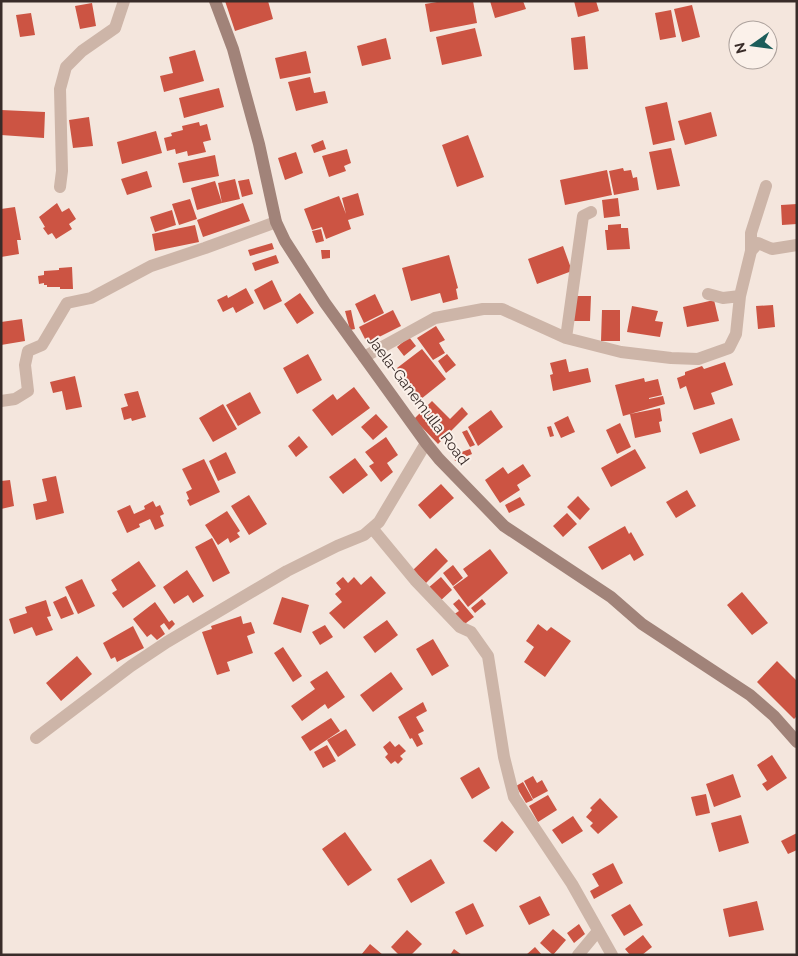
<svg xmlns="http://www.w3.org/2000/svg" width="798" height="956" font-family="Raleway,sans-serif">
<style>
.building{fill:#cc5443}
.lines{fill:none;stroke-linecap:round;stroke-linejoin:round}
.street{stroke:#cdb5a8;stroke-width:12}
.secondary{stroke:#a18379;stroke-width:12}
.labels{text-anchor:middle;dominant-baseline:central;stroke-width:4;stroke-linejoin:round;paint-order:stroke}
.street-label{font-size:15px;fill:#392c29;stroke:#fbf1ea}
</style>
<rect width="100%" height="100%" fill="#f4e6dd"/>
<path class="building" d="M225 1H268L273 19 235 31Z
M443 1H473L477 23 430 32 425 4Z
M490 1H523L526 9 495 18Z
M574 1H596L599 11 578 17Z
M92 3 96 26 80 29 75 6Z
M692 5 700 37 682 42 674 9Z
M671 10 676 37 660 40 655 13Z
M31 13 35 35 20 37 16 15Z
M475 28 482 56 442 65 436 37Z
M585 36 588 69 574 70 571 38Z
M386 38 391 59 362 66 357 46Z
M195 50 204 81 164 92 160 76 173 73 169 57Z
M306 51 311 73 280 79 275 58Z
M310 77 314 93 325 91 328 103 296 111 288 82Z
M219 88 224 107 184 118 179 98Z
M667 102 675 140 653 145 645 107Z
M1 110 45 112 44 138 1 135Z
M711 112 717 136 685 145 678 121Z
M89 117 93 146 73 148 69 120Z
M199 122 200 126 207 124 211 140 203 142 206 152 188 156 187 151 176 154 175 149 167 151 164 138 172 136 171 133 183 130 182 126Z
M156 131 162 153 122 164 117 142Z
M468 135 484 177 457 187 442 145Z
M323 140 326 149 314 153 311 145Z
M671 148 680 186 657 190 649 152Z
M347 149 351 163 344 166 346 171 329 177 322 156Z
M296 152 303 173 285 180 278 158Z
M215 155 219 176 183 183 178 163Z
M623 168 624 171 631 170 633 178 637 177 639 190 614 195 609 171Z
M607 170 612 195 565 205 560 180Z
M147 171 152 187 127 195 121 179Z
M235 179 240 199 222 203 218 183Z
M249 179 253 194 242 197 238 181Z
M215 181 222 203 197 210 191 188Z
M358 193 364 215 348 220 351 229 326 239 322 227 312 230 304 209 339 196 346 214 342 198Z
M618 198 620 216 604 218 602 200Z
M190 199 197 219 179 225 172 204Z
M57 203 62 212 69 208 76 219 69 224 72 229 56 239 52 233 48 235 43 228 45 227 39 217Z
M243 203 250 221 203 237 197 220Z
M797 204V224L782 225 781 205Z
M15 207 21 240H17L19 254 1 257V209Z
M172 210 176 225 155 232 150 217Z
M621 224V228H628L630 249 607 250 605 230H608V225Z
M195 225 199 242 155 251 152 234Z
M321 229 324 241 316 243 312 231Z
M272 243 274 249 250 256 248 250Z
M563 246 572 271 537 284 528 259Z
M321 250H330V258L322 259Z
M276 255 279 263 255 271 252 263Z
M449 255 458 288 456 289 458 299 443 303 440 293 411 301 402 268Z
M72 267 73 289H60V287H47V285H44V283L39 284 38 276 44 275V271L59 270V268Z
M272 280 282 301 264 310 254 290Z
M246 288 254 303 236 313 233 307 223 312 217 300 227 295 228 298Z
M300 293 314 313 297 324 284 304Z
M375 294 384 313 364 323 355 304Z
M572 296H591L590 321H572Z
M714 300 719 321 687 327 683 307Z
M773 305 775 327 758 329 756 306Z
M632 306 658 311 655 321 663 322 660 337 627 332Z
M351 310 355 329 350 330 345 311Z
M393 310 401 326 367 343 359 327Z
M602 310H620V341H601Z
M22 319 25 341 1 345V322Z
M436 326 445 340 439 343 445 353 433 360 417 338Z
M409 337 416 346 404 356 397 347Z
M422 349 446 379 421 399 397 368Z
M308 354 322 380 297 394 283 368Z
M447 354 456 365 446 373 438 361Z
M566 359 569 372 588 368 591 382 553 391 550 375 553 374 550 363Z
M725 362 733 385 711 393 715 404 694 410 686 386 680 389 677 378 685 375V372L702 366 704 369Z
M75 376 82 407 66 410 62 391 53 393 50 382Z
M644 378 645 382 658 379 662 395 649 398V399L663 396 665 404 623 416 615 385Z
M354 387 370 408 332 436 312 410 333 394 337 400Z
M138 391 146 417 132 421 131 418 124 420 121 408 128 406 124 394Z
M250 392 261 413 238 426 226 405Z
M432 401 450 419 462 407 468 414 438 444 414 419Z
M223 404 237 429 213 442 199 418Z
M660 408 662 421 659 422 661 432 635 438 630 414Z
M491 410 503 427 478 446 468 427Z
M376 414 388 427 373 440 361 427Z
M568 416 575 432 561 438 554 423Z
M732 418 740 440 700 454 692 433Z
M620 423 631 447 617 454 606 430Z
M551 426 554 436 550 437 547 427Z
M467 430 475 445 470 447 462 432Z
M299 436 308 447 296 457 288 446Z
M386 437 398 455 387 463 393 472 381 482 369 466 374 463 365 452Z
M470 449 472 454 455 461 453 455Z
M635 449 646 468 611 487 601 468Z
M226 452 236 473 218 481 209 461Z
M355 458 368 475 343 494 329 477Z
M204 459 220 492 190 506 187 500 189 499 186 492 192 489 182 469Z
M523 464 531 476 517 485 520 490 500 503 485 480 503 467 508 474Z
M56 476 64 513 36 520 33 504 47 501 42 479Z
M10 480 14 506 1 509V481Z
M441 484 454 498 430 519 418 505Z
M687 490 696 506 676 518 666 502Z
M249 495 267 524 249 535 231 506Z
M578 496 590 509 580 520 567 507Z
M520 497 525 505 509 513 505 505Z
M153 501 156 507 160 505 164 514 160 516 164 526 155 530 150 519 139 524 140 527 127 533 117 511 130 505 134 514 145 509 144 506Z
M227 511 240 531 237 533 240 537 230 543 228 538 218 545 205 525Z
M567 513 577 524 563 537 553 526Z
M625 526 629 534 631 532 644 555 634 561 630 554 602 570 588 547Z
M212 538 230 573 213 582 195 547Z
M436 548 448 561 426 583 413 570Z
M490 549 508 573 468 607 453 587 468 576 463 569Z
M139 561 156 586 123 608 112 593 117 590 111 580Z
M453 565 463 578 453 586 443 573Z
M187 570 204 596 193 603 188 595 174 604 163 587Z
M371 576 386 593 344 629 329 613 342 602 335 594 341 589 336 583 343 577 348 583 354 577 361 585Z
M441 577 452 590 439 602 428 588Z
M82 579 95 606 78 614 65 587Z
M742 592 768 623 752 635 727 605Z
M66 596 74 614 61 619 53 602Z
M282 597 309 605 301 633 273 624Z
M459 599 474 617 462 626 453 615 459 611 453 604Z
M482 599 486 604 475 613 471 608Z
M46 600 51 616 47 617 53 630 36 636 32 627 14 634 9 619 27 613 25 607Z
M155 602 169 622 172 620 175 624 169 630 164 623 160 626 165 634 157 640 151 634 147 637 133 619Z
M241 616 243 624 251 622 255 633 247 636 253 653 227 662 230 671 217 675 202 632 212 629 211 626Z
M387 620 398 635 375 653 363 637Z
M538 624 547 631 551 627 571 641 545 677 524 662 534 647 526 641Z
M325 625 333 637 320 645 312 632Z
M133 626 144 648 117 662 115 657 111 659 103 643Z
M433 639 449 666 432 676 416 649Z
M283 647 302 676 293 682 274 653Z
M77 656 92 674 61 701 46 683Z
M777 661 797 681V716L794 719 757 682Z
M327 671 345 697 328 709 325 704 302 721 291 706 315 689 310 682Z
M391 672 403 689 373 712 360 695Z
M423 702 427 711 416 717 424 731 418 734 423 744 417 747 412 738 410 739 398 717Z
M331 718 340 731 310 751 301 737Z
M346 729 356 745 338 757 327 740Z
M390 741 395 747 399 744 406 751 400 756 403 759 398 764 395 761 391 764 385 757 388 754 383 747Z
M327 745 336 761 323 768 314 752Z
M772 755 787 778 767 791 762 784 767 781 757 765Z
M479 767 490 788 472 799 460 778Z
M733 774 741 797 714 807 706 784Z
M533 776 537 783 542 780 548 791 533 799 524 781Z
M523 782 533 800 526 803 516 786Z
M706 794 710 813 696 816 691 797Z
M548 795 557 810 538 822 529 806Z
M600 798 618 817 598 834 590 826 593 823 586 817 592 810 590 808Z
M741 815 749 843 719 852 711 823Z
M573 816 583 831 562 844 552 830Z
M502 821 514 832 496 852 483 841Z
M345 832 372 870 348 886 322 849Z
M797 833V850L788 854 781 841Z
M431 859 445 883 411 903 397 879Z
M613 863 623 883 594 899 590 891 599 886 592 874Z
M540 896 550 915 529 925 519 906Z
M757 901 764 930 729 937 723 909Z
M473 903 484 926 466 935 455 912Z
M630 904 643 925 624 936 611 915Z
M579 924 585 934 574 943 567 933Z
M553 929 566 940 553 955 540 943Z
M407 930 422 944 411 955H399L391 947Z
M643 935 652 947 642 955H630L625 949Z
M370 944 383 955H361Z
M535 947 542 955H526Z
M454 949 462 955H450Z"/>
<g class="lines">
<path class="street" d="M60 187 62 171 60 89 66 67 82 51 115 28 124 1
M751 251V233L766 186
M708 294 723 298 740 296
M566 338 583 216 591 212
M364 357 435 318 483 309H502L566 338 621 352 671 358 698 359 729 348 736 334 740 296 751 251 758 243 772 249 797 245
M1 401 15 399 28 391 25 365 28 351 42 345 67 303 91 298 151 266 205 248 276 222
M372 528 415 580 460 627 471 632 488 656 504 757 514 797 572 884 612 955
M36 738 131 666 167 642 287 571 337 546 364 535 379 522 426 443
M578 955 598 931"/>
<path class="secondary" d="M215 1 233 49 259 144 276 222 285 241 325 303 426 443 439 459 504 526 611 597 642 624 750 695 774 716 797 742"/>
</g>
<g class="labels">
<g class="street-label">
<text transform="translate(418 400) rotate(53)">Jaela-Ganemulla Road</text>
</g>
</g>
<rect width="798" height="956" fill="none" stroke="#392c29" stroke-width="5"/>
<g transform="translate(753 45) rotate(256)"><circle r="24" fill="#fbf1ea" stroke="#ada29d"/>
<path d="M0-4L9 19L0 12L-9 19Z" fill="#1c5d5a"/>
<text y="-8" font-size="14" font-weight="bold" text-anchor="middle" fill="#392c29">N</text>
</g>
</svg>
